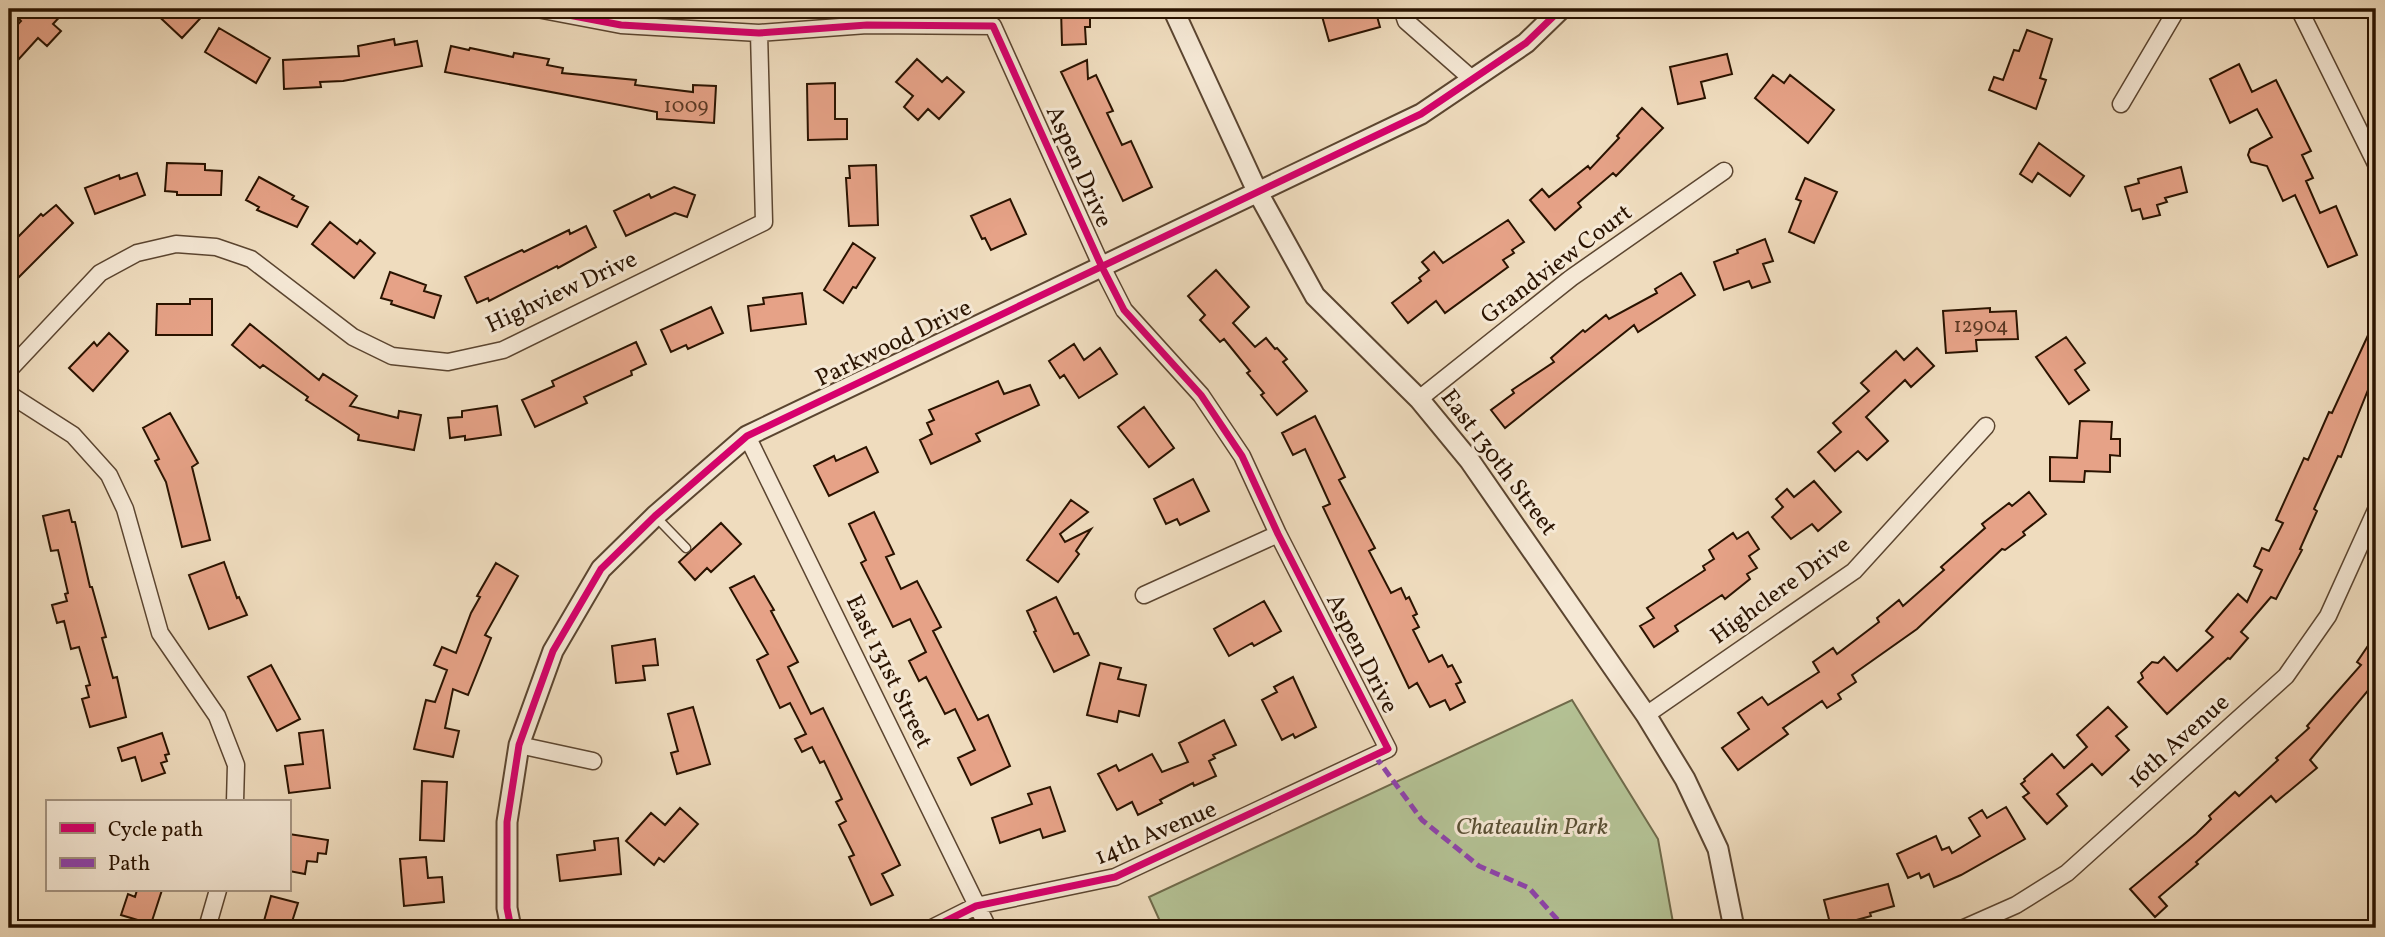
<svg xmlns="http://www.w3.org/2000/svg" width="2385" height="937" font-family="Vollkorn,serif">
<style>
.green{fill:#b4c295;stroke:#6f6a4a;stroke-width:2}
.building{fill:#e6a287;stroke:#2a1300;stroke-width:2}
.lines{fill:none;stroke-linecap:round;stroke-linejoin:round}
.service-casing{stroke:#5b4530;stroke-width:11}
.minor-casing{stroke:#5b4530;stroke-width:19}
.tertiary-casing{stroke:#5b4530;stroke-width:23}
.service{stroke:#f5e8d5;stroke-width:8}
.minor{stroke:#f5e8d5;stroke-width:16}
.tertiary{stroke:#f5e8d5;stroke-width:19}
.quiet{stroke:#8e44ad;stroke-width:5;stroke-dasharray:10 5;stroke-linecap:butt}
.cycleway-casing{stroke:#f5e8d5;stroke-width:11}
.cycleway{stroke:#d6006c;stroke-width:7}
.labels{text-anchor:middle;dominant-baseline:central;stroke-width:6;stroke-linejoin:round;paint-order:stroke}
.number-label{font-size:21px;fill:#593722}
.street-label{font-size:24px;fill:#2a1300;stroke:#f5e8d5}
.park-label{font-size:24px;font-style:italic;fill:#5a5034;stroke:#f5e8d5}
</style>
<rect width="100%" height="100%" fill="#efdcbe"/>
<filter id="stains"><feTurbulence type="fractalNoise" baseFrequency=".00286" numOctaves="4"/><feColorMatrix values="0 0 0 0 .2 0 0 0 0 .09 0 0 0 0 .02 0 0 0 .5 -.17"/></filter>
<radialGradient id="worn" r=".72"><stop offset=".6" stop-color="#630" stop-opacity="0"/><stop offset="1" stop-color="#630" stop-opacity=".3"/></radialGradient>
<path class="green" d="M1572 700 1658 839 1674 928H1163L1149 897Z"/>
<path class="building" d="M25 9H67L53 24 61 31 47 46 38 38 9 70V34L21 21 17 17Z
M151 9H209L182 38Z
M1061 9H1090V27H1085L1086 44 1062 45Z
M1320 9H1375L1380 27 1329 41Z
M219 28 270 58 256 83 205 52Z
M2027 30 2052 39 2040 78 2046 80 2036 109 1989 90 1994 77 2003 80 2014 50 2019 51Z
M394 39 395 45 417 41 422 66 343 81 320 82 321 87 284 89 283 60 359 56 358 46Z
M451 46 469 50 470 48 513 57 514 53 549 59 547 65 563 68 562 73 636 80 635 85 693 92V85L716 86 714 123 657 119V112L445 72Z
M1727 54 1732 74 1701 82 1705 98 1678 104 1670 67Z
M917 59 942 82 947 77 964 92 939 119 928 109 918 120 904 107 913 96 896 82Z
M1087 60 1088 79 1096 75 1113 111 1107 113 1122 145 1131 141 1152 187 1123 201 1061 72Z
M2239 64 2252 92 2276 80 2311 151 2302 155 2313 178 2306 181 2320 213 2336 206 2357 255 2328 267 2295 195 2283 201 2267 166 2251 162 2248 155 2250 149 2272 137 2257 109 2230 123 2210 79Z
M1773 75 1784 83 1790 75 1834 110 1808 143 1755 98Z
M835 83V119H847V139L808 140 807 84Z
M1642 108 1663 128 1616 176 1613 173 1578 203 1581 207 1555 230 1530 200 1542 189 1549 197 1588 166 1590 169 1619 138 1617 136Z
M2039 143 2084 176 2070 196 2038 173 2032 182 2020 174Z
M167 163 205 164V170L222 171 221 195H177V192L165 191Z
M876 165 878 225 849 226 846 178H850L849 166Z
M2181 167 2187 192 2165 198 2167 202 2157 205 2160 215 2143 219 2140 209 2132 211 2125 187 2139 183 2138 179Z
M137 173 145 195 95 214 85 188 119 175 120 179Z
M259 177 294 196 292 199 308 207 297 227 257 210 259 207 246 200Z
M1805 178 1837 192 1814 243 1789 232 1801 201 1796 199Z
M674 187 695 195 687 217 675 213 626 236 614 211 649 194 651 198Z
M1010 199 1026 234 991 250 985 238 982 239 971 216Z
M56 205 73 223 9 287V246L41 214 43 216Z
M1508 220 1524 242 1512 250 1514 253 1503 260 1508 267 1445 313 1436 301 1408 323 1392 303 1421 281 1419 278 1429 270 1422 262 1434 252 1443 263Z
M330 222 357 244 360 240 375 253 354 278 312 244Z
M586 226 596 247 558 268 557 266 489 301 488 298 477 303 465 277 522 250 524 252 569 230 570 234Z
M1765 239 1773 261 1763 264 1770 282 1752 288 1749 281 1724 290 1714 262 1738 253 1737 250Z
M853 243 875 258 856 288 853 287 843 303 824 290Z
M1216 270 1249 307 1233 323 1255 347 1266 338 1275 349 1277 348 1287 359 1283 362 1307 391 1277 415 1261 395 1264 393 1247 373 1250 371 1224 339 1220 342 1200 320 1205 315 1188 296Z
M390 272 426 285 424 291 441 296 434 318 391 304 392 301 381 298Z
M1681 273 1695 295 1638 332 1634 325 1505 428 1491 410 1514 393 1512 390 1554 362 1551 358 1583 330 1585 332 1606 315 1609 319 1657 293 1655 289Z
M802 293 806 324 751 331 748 306 764 304 763 298Z
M190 299H212V335H156L157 304H190Z
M711 307 723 333 688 349 686 345 671 352 661 330Z
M1990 308V312L2016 311 2018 339 1976 340 1977 351 1946 353 1943 311Z
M2376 318V370L2341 457 2338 456 2314 509 2317 511 2300 549 2302 550 2276 599 2271 597 2241 632 2248 638 2230 659 2228 658 2167 714 2138 682 2143 678 2141 673 2152 662 2158 663 2164 657 2177 671 2213 637 2206 631 2238 594 2247 602 2262 570 2254 566 2262 548 2269 551 2283 523 2276 520 2304 458 2308 460 2329 412 2332 413Z
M250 324 319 380 323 374 357 396 350 406 398 418 399 411 421 415 414 450 358 440 359 435 306 400 308 397 263 365 260 368 232 345Z
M109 333 128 351 93 391 69 368 94 342 97 346Z
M2066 337 2085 363 2075 370 2089 390 2069 404 2036 357Z
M636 342 646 364 631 371 632 375 584 397 587 403 535 427 522 400 554 386 552 381Z
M1074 344 1084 360 1100 348 1117 374 1079 398 1064 375 1060 378 1049 361Z
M1917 348 1934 366 1911 387 1905 380 1866 417 1888 441 1867 460 1858 451 1835 471 1818 452 1841 432 1833 423 1869 391 1861 383 1896 351 1904 360Z
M998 381 1004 394 1030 385 1039 405 976 434 980 441 931 464 920 440 932 434 927 423 934 420 929 410Z
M497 406 501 435 465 440V436L450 438 448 418 462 417V411Z
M1144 407 1174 448 1149 467 1118 427Z
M170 413 198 463 192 467 210 540 182 547 166 482 155 461 159 459 143 428Z
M1315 416 1345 477 1339 480 1375 548 1369 551 1391 593 1401 588 1406 599 1409 597 1417 614 1413 616 1419 627 1413 630 1429 662 1442 655 1448 667 1452 665 1461 682 1456 684 1465 702 1450 710 1445 700 1430 707 1417 683 1409 688 1323 507 1330 504 1305 449 1293 455 1282 433Z
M2080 421 2112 422 2111 439H2120V456L2110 455V472L2085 471 2084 482 2050 481V457L2077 458Z
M866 447 878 472 829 496 814 466 834 456 836 461Z
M1193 479 1209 511 1180 525 1177 519 1166 524 1154 499Z
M1814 481 1841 512 1818 531 1812 524 1791 539 1772 517 1783 507 1776 499 1787 489 1794 497Z
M2029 492 2046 514 2023 532 2025 535 2005 550 2002 549 1917 629 1852 675 1856 682 1838 694 1841 699 1827 708 1822 701 1783 728 1788 734 1738 770 1722 748 1749 729 1738 713 1762 697 1768 705 1819 672 1813 662 1833 648 1837 654 1879 622 1877 618 1899 600 1903 606 1944 570 1941 567 1985 528 1982 524 2009 503 2012 506Z
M1071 500 1088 512 1060 534 1065 542 1091 529 1076 551 1079 554 1058 582 1027 560Z
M69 510 72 522H75L90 587H92L106 637 102 638 113 678 117 677 126 717 90 727 82 699 89 697 86 686 90 685 79 647 71 649 64 621 57 623 52 605 67 601 65 594 68 593 58 550 51 551 43 516Z
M874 512 894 554 886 557 901 589 917 581 941 627 933 631 978 720 988 715 1010 766 971 785 958 758 975 750 955 709 945 714 926 677 919 681 909 661 926 652 910 619 893 627 861 563 866 560 849 524Z
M721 523 741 544 711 572 707 568 695 580 679 562Z
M1748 532 1759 549 1749 556 1757 568 1747 574 1750 579 1725 599 1722 595 1675 626 1678 631 1654 647 1640 626 1654 618 1647 608 1705 570 1703 566 1714 559 1709 550 1733 533 1737 539Z
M224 562 237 598 239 597 247 615 209 629 189 575Z
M496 563 518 576 485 635 491 638 468 695 453 689 445 728 459 731 453 757 414 749 426 700 435 702 447 670 434 665 442 647 456 653 471 613 480 597 477 596Z
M754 576 774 610 771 611 798 662 788 667 811 714 823 708 900 865 882 874 893 895 871 905 849 857 854 855 839 825 846 821 836 802 842 799 824 761 820 763 812 747 802 752 795 739 806 734 790 703 780 708 757 660 768 654 730 588Z
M1056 597 1074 634 1078 633 1089 655 1054 672 1034 632 1036 631 1027 611Z
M1264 601 1281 631 1254 646 1252 643 1229 656 1214 629Z
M2376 634V681L2310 760 2317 768 2276 802 2271 796 2196 862 2198 864 2159 897 2167 906 2155 917 2130 889 2196 834 2211 819 2209 816 2235 792 2239 796 2278 760 2276 758 2309 728 2307 726 2361 665 2357 662Z
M655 639 658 665 643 666 645 680 616 683 612 646Z
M1100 663 1121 668 1118 679 1146 685 1139 716 1119 711 1117 722 1087 715Z
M271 665 300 719 277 731 248 677Z
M1293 677 1316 727 1295 738 1293 734 1282 740 1262 700 1277 692 1274 687Z
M693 707 710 764 677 774 671 753 678 751 668 714Z
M2108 707 2127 727 2116 736 2129 750 2102 775 2092 764 2057 794 2067 806 2047 824 2023 797 2029 793 2021 784 2025 781 2024 779 2052 754 2064 768 2087 747 2077 735Z
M1224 720 1236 745 1213 755 1215 758 1209 761 1216 776 1194 786 1193 783 1160 800 1162 803 1138 815 1132 802 1117 810 1098 774 1116 765 1119 771 1152 754 1162 772 1188 762 1179 743Z
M323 730 330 788 289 793 285 766 303 764 299 733Z
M162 733 169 754 165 755 167 761 161 763 165 773 142 781 135 757 122 761 118 748Z
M422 781 447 782 444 841 420 840Z
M1050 787 1065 831 1043 838 1040 829 1000 843 992 818 1032 804 1028 794Z
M2006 807 2025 839 1961 875 1934 887 1929 874 1921 878 1919 873 1908 878 1897 854 1936 836 1942 850 1949 847 1952 853 1980 836 1969 818 1982 810 1987 818Z
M680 808 698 824 664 862 659 858 654 865 626 841 651 813 665 825Z
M289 834 328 840 326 854 318 853 317 862 307 861 305 874 289 871Z
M618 838 621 874 560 881 557 855 595 850 594 841Z
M426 857 428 878 442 877 444 902 404 906 400 859Z
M1888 884 1894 906 1870 913 1871 916 1831 927 1824 900Z
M137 890H162L151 924 121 915 128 894 135 897Z
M271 896 298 903 290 928H262Z"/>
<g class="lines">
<g class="service-casing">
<path id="service" d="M655 516 686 548"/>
</g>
<g class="minor-casing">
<path id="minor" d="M537 9 621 25 759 33 867 25 993 26 1101 265 1124 310 1201 395 1242 456 1278 534 1388 749 1115 877 976 906 932 928
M1402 9 1406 21 1472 79
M2299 9 2376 164
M2121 104 2177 9
M9 370 100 273 137 253 176 244 216 247 251 259 353 337 392 356 448 362 503 350 764 222 759 33
M9 394 73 435 109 475 125 509 160 633 217 716 236 765 235 802
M1419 399 1571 278 1724 171
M747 436 988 928
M1144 595 1278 534
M1646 715 1854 571 1986 426
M519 745 593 761
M207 928 218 890
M1964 928 2016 905 2067 873 2286 676 2328 616 2376 510"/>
</g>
<g class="tertiary-casing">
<path id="tertiary" d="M1173 9 1257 191 1315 296 1419 399 1470 461 1646 715 1685 779 1718 849 1734 928
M511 928 507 908V822L519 745 553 651 601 569 655 516 747 436 1421 114 1526 43 1561 9"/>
</g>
<use href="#service" class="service"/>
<use href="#minor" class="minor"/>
<use href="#tertiary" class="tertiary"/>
<path class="quiet" d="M1375 756 1422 820 1479 866 1529 888 1565 928"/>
<g class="cycleway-casing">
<path id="cycleway" d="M537 9 621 25 759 33 867 25 993 26 1101 265 1124 310 1201 395 1242 456 1278 534 1388 749 1115 877 976 906 932 928
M511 928 507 908V822L519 745 553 651 601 569 655 516 747 436 1421 114 1526 43 1561 9"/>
</g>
<use href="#cycleway" class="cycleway"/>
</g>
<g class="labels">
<g class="number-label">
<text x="686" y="106">1009</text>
<text x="1981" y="326">12904</text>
</g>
<g class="street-label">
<text transform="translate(1078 167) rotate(66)">Aspen Drive</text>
<text transform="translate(1557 265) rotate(-37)">Grandview Court</text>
<text transform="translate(562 293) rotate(-25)">Highview Drive</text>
<text transform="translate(894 344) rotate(-26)">Parkwood Drive</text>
<text transform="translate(1498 463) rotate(53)">East 130th Street</text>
<text transform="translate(1781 591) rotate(-36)">Highclere Drive</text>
<text transform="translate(1361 654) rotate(63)">Aspen Drive</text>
<text transform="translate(888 672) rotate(64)">East 131st Street</text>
<text transform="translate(2179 742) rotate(-42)">16th Avenue</text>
<text transform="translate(1156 834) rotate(-23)">14th Avenue</text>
</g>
<g class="park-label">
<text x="1532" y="828">Chateaulin Park</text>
</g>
</g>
<rect width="2385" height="937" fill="none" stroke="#efdcbe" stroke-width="35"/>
<rect x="10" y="10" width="2364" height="916" fill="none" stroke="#2a1300" stroke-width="3.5"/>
<rect x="18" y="18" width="2350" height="902" fill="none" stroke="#2a1300" stroke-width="2"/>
<rect x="46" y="800" width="245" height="91" fill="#f5e8d5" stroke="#a49380" stroke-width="2"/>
<rect x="60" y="823" width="35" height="10" fill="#d6006c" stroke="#a49380" stroke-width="2"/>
<text x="108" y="836" font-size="21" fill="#2a1300">Cycle path</text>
<rect x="60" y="858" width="35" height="10" fill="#8e44ad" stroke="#a49380" stroke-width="2"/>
<text x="108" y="870" font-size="21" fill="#2a1300">Path</text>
<rect width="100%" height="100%" filter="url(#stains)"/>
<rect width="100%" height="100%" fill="url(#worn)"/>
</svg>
